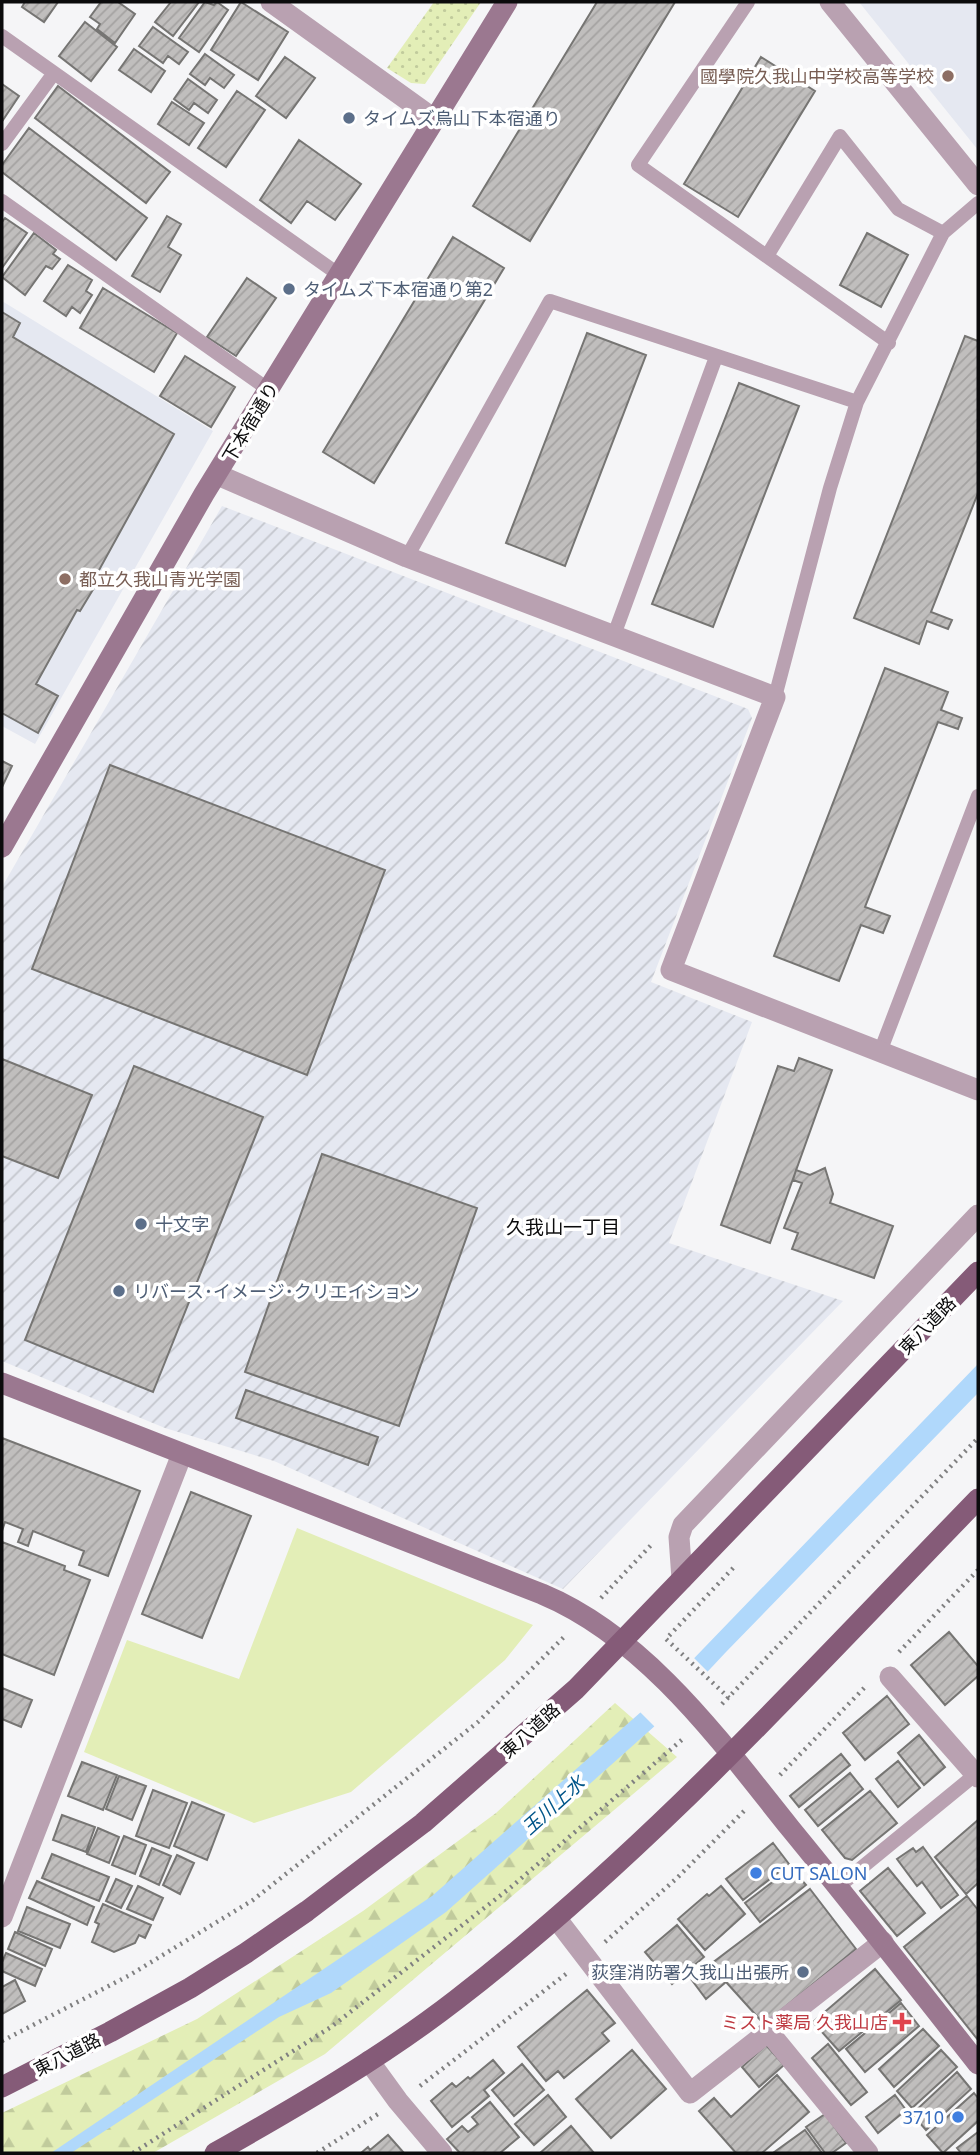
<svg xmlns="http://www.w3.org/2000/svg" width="980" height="2155" font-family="'Noto Sans','Noto Sans JP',sans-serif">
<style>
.built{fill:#e5e8f1}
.industrial{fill:url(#industrial-furrows)}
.grass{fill:url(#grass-dots)}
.forest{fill:url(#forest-firs)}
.park{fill:#e3eeb7}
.water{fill:#b0d8fb}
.pier{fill:#f5f5f7}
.building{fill:url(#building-hatch);stroke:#767573;stroke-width:2}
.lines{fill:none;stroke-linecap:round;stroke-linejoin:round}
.path{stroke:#808081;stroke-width:4.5;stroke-dasharray:2 5;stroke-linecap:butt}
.lane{stroke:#b9a1b1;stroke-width:14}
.street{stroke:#b9a1b1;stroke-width:21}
.secondary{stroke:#9b7890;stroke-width:21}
.primary{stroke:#855b78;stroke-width:21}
.education-dot{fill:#8d6e63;stroke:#fff;stroke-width:2.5}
.service-dot{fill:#5c6f8a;stroke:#fff;stroke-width:2.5}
.shop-dot{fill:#3f7fe0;stroke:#fff;stroke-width:2.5}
.health-dot{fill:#e0444e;stroke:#fff;stroke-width:2.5}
.labels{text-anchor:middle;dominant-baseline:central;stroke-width:7;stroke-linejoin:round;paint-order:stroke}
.education-label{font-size:18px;fill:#785e54;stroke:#fff;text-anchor:end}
.service-label{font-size:18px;fill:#4e5e75;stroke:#fff;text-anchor:start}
.street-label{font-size:18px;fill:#0b0b0c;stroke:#fff}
.shop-label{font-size:18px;fill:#366cbe;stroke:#fff;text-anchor:start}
.health-label{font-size:18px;fill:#be3a42;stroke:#fff;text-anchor:end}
.neighbourhood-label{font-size:19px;fill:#0b0b0c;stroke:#fff}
.water-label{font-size:19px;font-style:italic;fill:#005589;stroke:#fff}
</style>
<defs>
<pattern id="industrial-furrows" width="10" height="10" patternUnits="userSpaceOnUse" patternTransform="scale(1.75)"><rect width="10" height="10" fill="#e5e8f1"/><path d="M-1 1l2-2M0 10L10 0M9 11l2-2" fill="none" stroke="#c3c6cd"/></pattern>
<pattern id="grass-dots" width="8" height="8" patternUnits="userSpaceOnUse" patternTransform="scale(1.75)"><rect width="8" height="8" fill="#e3eeb7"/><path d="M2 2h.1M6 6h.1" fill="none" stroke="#c1cb9c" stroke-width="1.8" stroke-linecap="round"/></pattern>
<pattern id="forest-firs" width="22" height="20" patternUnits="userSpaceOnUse" patternTransform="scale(1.75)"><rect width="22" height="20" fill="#e3eeb7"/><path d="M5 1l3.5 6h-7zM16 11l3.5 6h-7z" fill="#c1cb9c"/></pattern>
<pattern id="building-hatch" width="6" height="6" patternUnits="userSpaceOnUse" patternTransform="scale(1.75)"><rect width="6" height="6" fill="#c0bebd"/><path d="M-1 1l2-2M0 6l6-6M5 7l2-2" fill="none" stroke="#a4a2a1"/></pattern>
</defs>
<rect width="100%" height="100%" fill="#f5f5f7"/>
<path class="built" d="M859 2H978V150Z
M2 301 213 431 35 744 2 726Z"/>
<path class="industrial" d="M222 506 748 709 752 718 651 982 752 1022 669 1243 843 1301 563 1589 274 1461 165 1428 2 1361V887Z"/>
<path class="grass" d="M434 2H481L425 84 411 83 387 68Z"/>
<path class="forest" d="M615 1703 677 1757 325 2054 153 2153H2V2113L197 2019 363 1911 496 1813Z"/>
<path class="park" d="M297 1528 533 1625 505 1660 351 1792 254 1823 84 1752 127 1640 239 1679Z"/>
<path class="water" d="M978 1364V1393L726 1652 666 1716 446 1912 331 1993 279 2017 71 2153H51L432 1896 650 1704Z"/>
<path class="pier" d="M692 1656 710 1674 657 1729 638 1710Z"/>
<path class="building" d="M25 2H58L44 22 22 7Z
M101 2H118L135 14 115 43 97 29 100 24 90 17Z
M171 2H199L173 36 155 22Z
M205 2 214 5 217 2 228 10 199 52 179 38Z
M241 2 288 32 258 80 211 50Z
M597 2H675L530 241 473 206Z
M85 22 117 47 91 81 59 56Z
M153 27 188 52 179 64 168 56 163 63 139 46Z
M134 49 165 71 151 92 119 70Z
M205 54 234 75 224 88 210 78 205 85 190 74Z
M285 57 315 78 286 118 256 96Z
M761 57 815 91 738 217 684 184Z
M188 79 217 100 208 113 194 103 189 110 174 99Z
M2 84 19 96 3 120 2 119Z
M58 86 170 172 146 203 35 118Z
M237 91 265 110 226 167 198 148Z
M172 102 204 123 189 145 158 124Z
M29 128 147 218 116 260 2 172V165Z
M299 140 361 184 335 220 307 201 291 223 260 200Z
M167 216 181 224 168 247 181 255 160 292 132 276Z
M5 218 27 233 2 268V222Z
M34 233 56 250 53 254 60 259 52 269 46 266 25 295 2 277Z
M867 233 908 255 881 307 840 285Z
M453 237 504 268 374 483 323 452Z
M68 265 92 280 86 291 92 295 80 313 72 307 66 316 44 301Z
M247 278 276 298 236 356 207 337Z
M103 288 177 333 154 372 80 328Z
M2 312 20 323 13 337 174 434 93 581 97 583 80 611 77 610 36 684 58 696 38 733 2 713Z
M587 333 646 355 565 566 506 543Z
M965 336 978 341V493L931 612 952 620 948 629 927 621 919 644 854 618Z
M185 356 235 387 211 427 160 396Z
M739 383 799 406 713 627 652 604Z
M885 668 948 692 941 710 962 718 958 729 938 722 865 907 890 916 883 933 861 925 839 981 774 956Z
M2 761 12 766 2 787Z
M110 765 385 870 307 1075 32 969Z
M799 1058 832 1070 770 1243 721 1225 778 1066 794 1071Z
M2 1059 92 1095 58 1178 2 1156Z
M134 1066 263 1117 153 1392 25 1340Z
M322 1154 477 1208 399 1426 245 1372Z
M825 1168 833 1194 830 1203 893 1226 874 1278 792 1249 798 1233 784 1228 802 1183 793 1180 796 1170 810 1175Z
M246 1390 378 1437 368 1465 236 1418Z
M2 1438 140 1491 108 1576 79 1565 84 1551 33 1531 28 1546 18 1542 23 1529 5 1522 2 1531Z
M191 1492 251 1516 202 1638 142 1614Z
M2 1542 65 1566 64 1570 90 1580 54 1675 2 1654Z
M949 1632 978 1666V1676L945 1705 911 1665Z
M2 1688 32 1700 21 1727 2 1719Z
M887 1696 909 1724 865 1760 843 1733Z
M919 1735 945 1767 924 1785 898 1753Z
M841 1754 850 1765 799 1807 790 1796Z
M898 1761 920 1788 898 1807 876 1779Z
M82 1762 117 1775 103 1810 68 1796Z
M850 1773 863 1789 818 1826 805 1810Z
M119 1776 146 1786 132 1820 106 1809Z
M153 1790 187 1803 169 1848 136 1836Z
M870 1791 897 1823 852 1860 845 1858 822 1830Z
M192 1802 224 1815 207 1860 174 1846Z
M62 1815 95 1827 86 1852 53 1840Z
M978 1820V1883L966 1894 935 1857Z
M98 1828 119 1837 109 1863 87 1854Z
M124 1836 146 1845 135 1874 112 1865Z
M773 1843 789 1864 743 1900 726 1879Z
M923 1847 958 1895 941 1908 922 1882 917 1886 897 1859 913 1848 916 1852Z
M152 1848 171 1856 159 1885 140 1876Z
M52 1854 109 1877 99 1901 42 1878Z
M177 1855 194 1863 180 1894 163 1885Z
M791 1868 806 1885 760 1922 745 1903Z
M888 1868 925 1913 897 1936 860 1891Z
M116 1879 132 1886 121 1908 106 1901Z
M37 1881 94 1907 87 1925 29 1898Z
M138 1886 163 1898 153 1920 127 1909Z
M721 1886 745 1914 705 1950 678 1919 707 1894 709 1896Z
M810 1889 856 1949 764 2024 726 1982 706 1999 691 1979Z
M967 1896 978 1910V2040L904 1947Z
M103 1904 151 1925 145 1938 139 1935 135 1943 114 1952 92 1942 99 1924 95 1922Z
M27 1907 70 1924 60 1948 18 1931Z
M677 1925 704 1957 672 1984 645 1952Z
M15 1932 52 1949 45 1966 8 1949Z
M6 1953 42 1969 35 1986 2 1971V1962Z
M875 1969 901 2000 839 2051 813 2022Z
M15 1980 25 2001 2 2014V1987Z
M587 1990 615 2023 602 2033 609 2041 564 2078 558 2071 546 2081 518 2047Z
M901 2003 919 2026 865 2072 846 2049Z
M923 2029 939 2046 894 2087 879 2069Z
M828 2044 867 2092 851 2105 812 2058Z
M766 2045 784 2065 759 2087 742 2067Z
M632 2050 666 2089 611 2138 576 2099Z
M941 2050 957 2067 912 2108 897 2091Z
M493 2060 504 2073 484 2090 489 2096 452 2127 431 2101 452 2083 456 2087 468 2077 470 2079Z
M522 2064 544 2090 514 2116 492 2090Z
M957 2072 971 2089 926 2130 912 2114Z
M777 2075 809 2112 762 2153H736L699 2111 714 2098 731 2117Z
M974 2093 978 2098V2121L943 2153 927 2135Z
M548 2095 566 2117 534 2145 515 2124Z
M895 2095 906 2110 878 2133 866 2117Z
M490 2102 519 2137 500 2153H460L447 2139 462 2126 468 2132 478 2124 472 2117Z
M825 2114 846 2143 832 2153H825L806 2127Z
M571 2126 594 2153H540Z
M805 2130 822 2153H773Z
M978 2132V2153H961L957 2148Z
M388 2135 404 2153H361L368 2147 370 2150Z"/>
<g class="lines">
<path class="path" d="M601 1598 653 1543
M899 1652 978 1570
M729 1698 666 1639 736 1565
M722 1704 978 1438
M780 1775 866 1686
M605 1942 677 1878 744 1811
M2 2041 130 1975 253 1900 478 1722 566 1635
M420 2086 566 1974
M133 2153 331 2027 510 1888 684 1738
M317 2153 378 2114"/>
<path class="lane" d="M748 2 638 165 889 343
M2 36 338 274
M2 144 54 73
M2 201 269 390
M767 256 840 136 898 209 943 233
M407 557 550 301 857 402
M614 635 716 357
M775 697 830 488 857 402 943 233 978 203
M880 1052 978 796
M838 1887 976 1774"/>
<path class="street" d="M271 2 434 119
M830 2 978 185
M218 475 407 557 775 697 671 970 978 1090
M682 1579 679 1537 683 1525 978 1215
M890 1677 978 1777
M2 1917 182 1454
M556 1918 690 2093 883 1942
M768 2031 868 2153
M369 2061 398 2101 442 2153"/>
<path class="secondary" d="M2 847 204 494 507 2
M2 1383 542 1594C647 1638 721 1742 790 1828 854 1906 916 1985 978 2064"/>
<path class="primary" d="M2 2087 110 2032 190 1988 246 1953 307 1911 423 1823 576 1689 978 1272
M215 2153C298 2106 381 2058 456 2000 648 1852 810 1672 978 1499"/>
</g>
<g class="education-dot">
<circle cx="948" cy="76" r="7"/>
<circle cx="65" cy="579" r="7"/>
</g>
<g class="service-dot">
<circle cx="349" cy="118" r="7"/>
<circle cx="289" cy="289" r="7"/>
<circle cx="141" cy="1224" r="7"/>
<circle cx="119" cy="1291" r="7"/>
<circle cx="803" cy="1972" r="7"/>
</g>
<g class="shop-dot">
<circle cx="756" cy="1873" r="7"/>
<circle cx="958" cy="2117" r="7"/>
</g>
<path class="health-dot" d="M898.5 2011.5h7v7h7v7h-7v7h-7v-7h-7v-7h7z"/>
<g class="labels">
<g class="education-label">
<text x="934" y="76">國學院久我山中学校高等学校</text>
<text x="79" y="579" text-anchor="start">都立久我山青光学園</text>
</g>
<g class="service-label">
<text x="363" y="118">タイムズ烏山下本宿通り</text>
<text x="303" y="289">タイムズ下本宿通り第2</text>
<text x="155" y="1224">十文字</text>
<text x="133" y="1291">リバース･イメージ･クリエイション</text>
<text x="789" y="1972" text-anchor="end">荻窪消防署久我山出張所</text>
</g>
<g class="street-label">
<text transform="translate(250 422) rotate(-59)">下本宿通り</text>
<text transform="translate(927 1325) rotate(-46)">東八道路</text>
<text transform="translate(530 1730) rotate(-42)">東八道路</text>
<text transform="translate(67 2054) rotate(-27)">東八道路</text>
</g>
<g class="shop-label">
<text x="770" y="1873">CUT SALON</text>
<text x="944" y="2117" text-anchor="end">3710</text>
</g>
<g class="health-label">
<text x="888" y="2022">ミスト薬局 久我山店</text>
</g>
<g class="neighbourhood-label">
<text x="563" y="1227">久我山一丁目</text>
</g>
<g class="water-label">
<text transform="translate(553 1805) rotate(-42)">玉川上水</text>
</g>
</g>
<rect width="980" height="2155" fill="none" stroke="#0b0b0c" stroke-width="7"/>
</svg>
